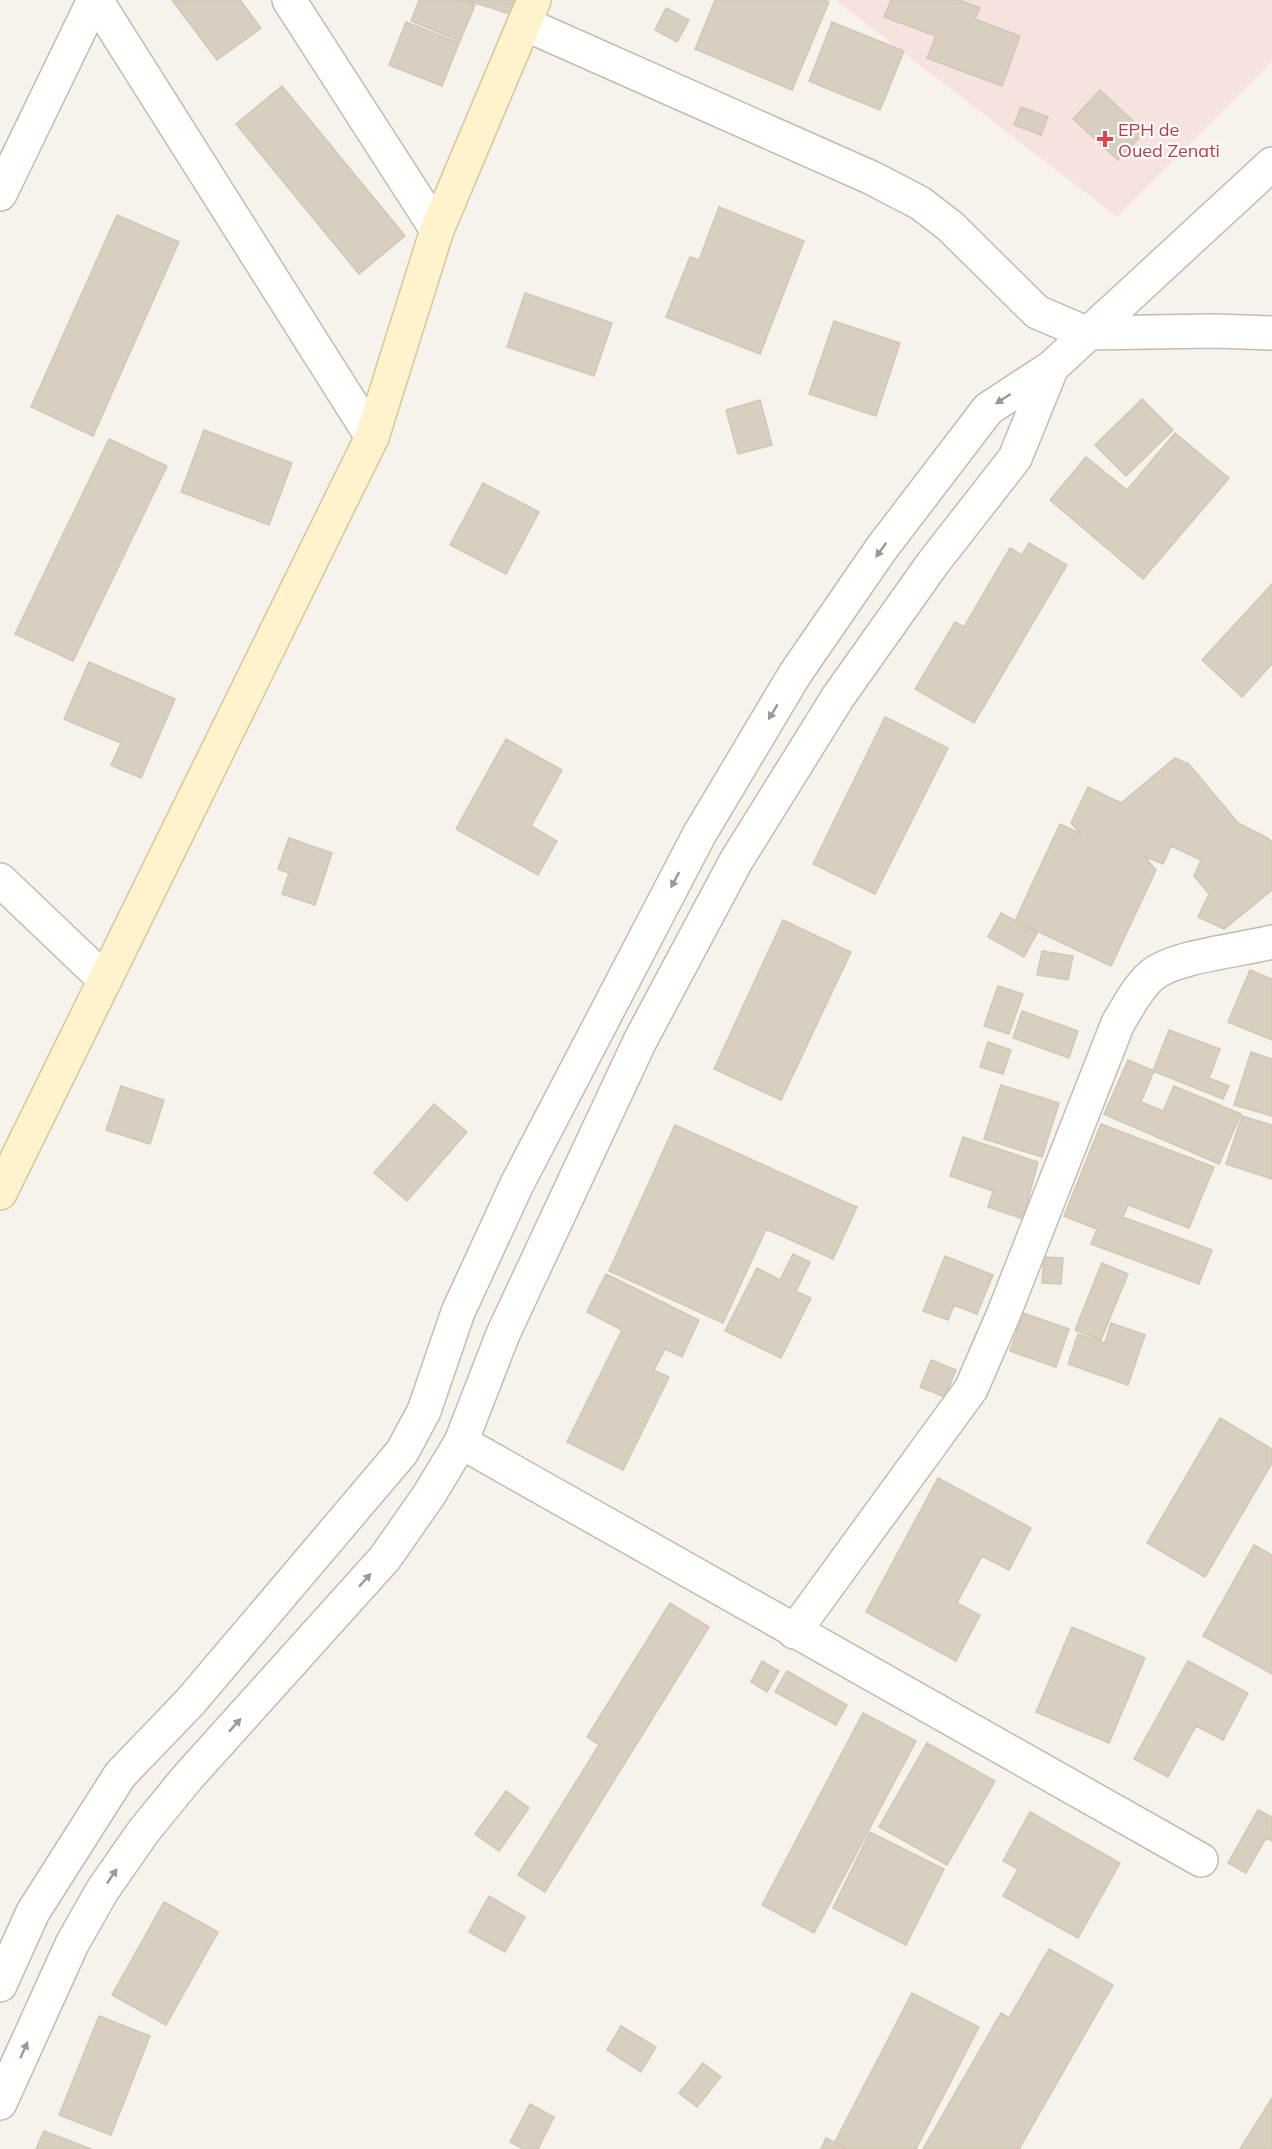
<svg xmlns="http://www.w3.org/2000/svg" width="1272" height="2149" font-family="Mulish,sans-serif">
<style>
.medical{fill:#f6e3e0}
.building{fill:#d8cfc1;stroke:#d3c7b4;stroke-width:1.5}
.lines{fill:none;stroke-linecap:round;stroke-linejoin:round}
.minor-casing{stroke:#c2bbae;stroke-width:36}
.tertiary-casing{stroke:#c2bbae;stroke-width:36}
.secondary-casing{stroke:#d6c79b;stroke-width:36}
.minor{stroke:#fff;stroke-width:33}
.tertiary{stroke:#fff;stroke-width:33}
.secondary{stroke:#fff3cd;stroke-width:33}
.oneway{fill:#9c9892}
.health-dot{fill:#e0444e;stroke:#fff;stroke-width:2}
.labels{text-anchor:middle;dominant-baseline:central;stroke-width:4.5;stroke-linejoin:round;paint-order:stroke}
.health-label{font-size:18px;fill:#be3a42;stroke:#fff;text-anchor:start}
</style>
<rect width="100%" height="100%" fill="#f6f3ec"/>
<path class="medical" d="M835 0H1272V61L1117 217Z"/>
<path class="building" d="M172 0H240L261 28 217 60Z
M419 0H463L475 5 460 41 411 21Z
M466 0H515L510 14Z
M715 0H824L829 2 792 90 695 49Z
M891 0H959L980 8 975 19 1020 36 1002 86 927 58 936 36 884 17Z
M666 8 689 20 677 42 655 30Z
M406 22 459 43 442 86 389 65Z
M832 22 904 51 880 110 809 81Z
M282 86 405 236 359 274 236 124Z
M1100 90 1145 132 1118 160 1073 119Z
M1021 107 1048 117 1041 135 1014 125Z
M719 207 804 241 760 354 666 317 690 257 699 260Z
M117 215 179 242 93 436 31 407Z
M525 293 612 323 594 376 507 347Z
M834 321 900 343 876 416 809 394Z
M1142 399 1173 430 1126 476 1095 445Z
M760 400 772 445 738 454 726 410Z
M204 430 292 463 269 525 181 492Z
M1175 433 1229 478 1143 579 1050 500 1086 457 1127 490Z
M109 439 167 466 73 661 15 634Z
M483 483 539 512 506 574 450 545Z
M1029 543 1067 565 974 723 915 689 955 622 964 627 1010 548 1022 555Z
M1272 584V664L1242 697 1202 660Z
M89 662 175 699 141 778 111 765 121 743 64 719Z
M885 717 948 748 875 894 813 864Z
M506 739 562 770 531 826 557 841 538 875 456 829Z
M1175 758 1189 764 1238 823 1268 838 1272 842V890L1224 929 1198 917 1209 894 1194 876 1201 860 1171 846 1163 864 1144 856 1156 870 1111 966 1015 921 1060 824 1081 834 1071 823 1088 787 1121 803Z
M289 838 332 853 315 905 282 894 289 873 278 869Z
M1001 913 1037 933 1024 957 988 937Z
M783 920 851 952 781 1100 714 1069Z
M1042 951 1073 956 1068 980 1037 975Z
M1250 970 1272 979V1040L1228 1022Z
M998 986 1023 994 1009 1034 984 1026Z
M1022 1011 1078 1031 1069 1058 1013 1038Z
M1169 1030 1220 1049 1209 1078 1229 1086 1223 1099 1153 1071Z
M988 1042 1011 1050 1003 1074 980 1067Z
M1251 1052 1272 1059V1116L1234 1105Z
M1128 1060 1154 1071 1141 1102 1163 1111 1174 1086 1241 1114 1219 1164 1104 1114Z
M1001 1085 1059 1103 1042 1157 984 1139Z
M121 1086 164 1100 150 1144 106 1130Z
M434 1104 467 1132 407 1201 374 1173Z
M1242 1116 1272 1125V1179L1226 1164Z
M1101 1124 1214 1167 1189 1228 1128 1205 1123 1217 1212 1250 1199 1284 1091 1244 1097 1229 1064 1216Z
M675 1125 857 1207 833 1259 766 1229 723 1323 609 1271Z
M963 1137 1038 1162 1023 1219 988 1207 993 1191 950 1176Z
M793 1254 810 1262 796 1291 811 1298 781 1358 725 1331 757 1268 780 1280Z
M945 1256 993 1275 977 1314 954 1305 948 1320 923 1311Z
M1044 1257 1063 1258 1061 1284 1042 1283Z
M1102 1263 1128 1274 1101 1340 1075 1330Z
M606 1274 699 1320 682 1357 665 1349 654 1370 669 1377 623 1470 567 1442 622 1330 587 1312Z
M1023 1313 1069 1329 1056 1367 1010 1351Z
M1111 1323 1145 1335 1128 1385 1068 1364 1078 1334 1105 1343Z
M931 1360 956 1370 945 1397 920 1387Z
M1220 1418 1272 1449V1463L1205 1577 1147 1543Z
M938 1478 1031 1528 1009 1570 982 1556 957 1603 980 1615 956 1661 866 1612Z
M1254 1545 1272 1555V1674L1203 1636Z
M670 1603 709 1627 545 1892 518 1875 599 1745 587 1737Z
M1072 1627 1145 1658 1109 1743 1036 1712Z
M762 1661 779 1671 767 1692 751 1682Z
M1188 1661 1248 1693 1223 1740 1196 1726 1168 1777 1134 1759Z
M787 1671 847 1705 836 1725 775 1692Z
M863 1713 916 1741 814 1933 762 1905Z
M927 1743 995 1781 947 1865 879 1827Z
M506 1791 529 1808 499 1851 475 1834Z
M1258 1810 1272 1817V1841L1266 1838 1246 1873 1228 1863Z
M1030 1812 1120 1863 1078 1938 1003 1896 1018 1869 1003 1861Z
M870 1832 944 1869 906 1945 833 1908Z
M489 1896 525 1917 505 1952 469 1932Z
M164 1902 218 1932 166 2025 112 1995Z
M1049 1949 1113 1985 1019 2149H923L1001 2013 1009 2018Z
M912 1993 979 2027 916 2149H848L835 2142Z
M99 2016 150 2036 111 2135 59 2115Z
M621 2026 656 2047 641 2072 607 2050Z
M703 2063 721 2077 697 2107 679 2093Z
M1272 2098V2149H1240Z
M530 2104 554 2117 538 2149H523L510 2142Z
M44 2131 91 2149H36Z
M826 2138 846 2149H821Z"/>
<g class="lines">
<g class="minor-casing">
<path id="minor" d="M96 0 372 437
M289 0 437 230
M525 24 872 178 920 203 950 226 1037 312 1086 333 1215 331 1272 333
M0 194 94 0
M0 880 105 980
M461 1442 1201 1860
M794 1632 971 1389 1004 1313 1118 1023C1128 1007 1137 988 1152 975 1175 956 1242 950 1272 942"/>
</g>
<g class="tertiary-casing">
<path id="tertiary" d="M0 1985 33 1912 120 1775 191 1701 402 1452 424 1411 458 1312 517 1184 699 835 795 674 881 549 988 409 1052 367 1272 164
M0 2103 72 1944 102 1891 143 1832 187 1778 385 1558 429 1495 461 1442 503 1334 640 1041 736 861 838 697 933 563 1015 458 1052 367"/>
</g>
<g class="secondary-casing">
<path id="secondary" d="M0 1193 372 437 437 230 534 0"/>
</g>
<use href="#minor" class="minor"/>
<use href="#tertiary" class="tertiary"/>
<use href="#secondary" class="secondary"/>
</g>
<defs><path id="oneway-solid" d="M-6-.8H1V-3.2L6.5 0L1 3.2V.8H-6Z" transform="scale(1.5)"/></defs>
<g class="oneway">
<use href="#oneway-solid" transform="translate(1003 399) rotate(147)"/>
<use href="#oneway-solid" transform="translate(881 550) rotate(126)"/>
<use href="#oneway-solid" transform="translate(773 712) rotate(121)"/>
<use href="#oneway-solid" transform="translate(675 880) rotate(118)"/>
<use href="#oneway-solid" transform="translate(365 1580) rotate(-48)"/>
<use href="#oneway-solid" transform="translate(235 1725) rotate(-48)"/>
<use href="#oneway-solid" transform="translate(112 1876) rotate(-56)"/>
<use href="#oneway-solid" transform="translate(24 2050) rotate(-66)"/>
</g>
<path class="health-dot" d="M1102 130h6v6h6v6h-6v6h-6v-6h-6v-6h6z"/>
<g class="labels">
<g class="health-label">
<text x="1118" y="129">EPH de<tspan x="1118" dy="21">Oued Zenati</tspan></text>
</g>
</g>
</svg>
